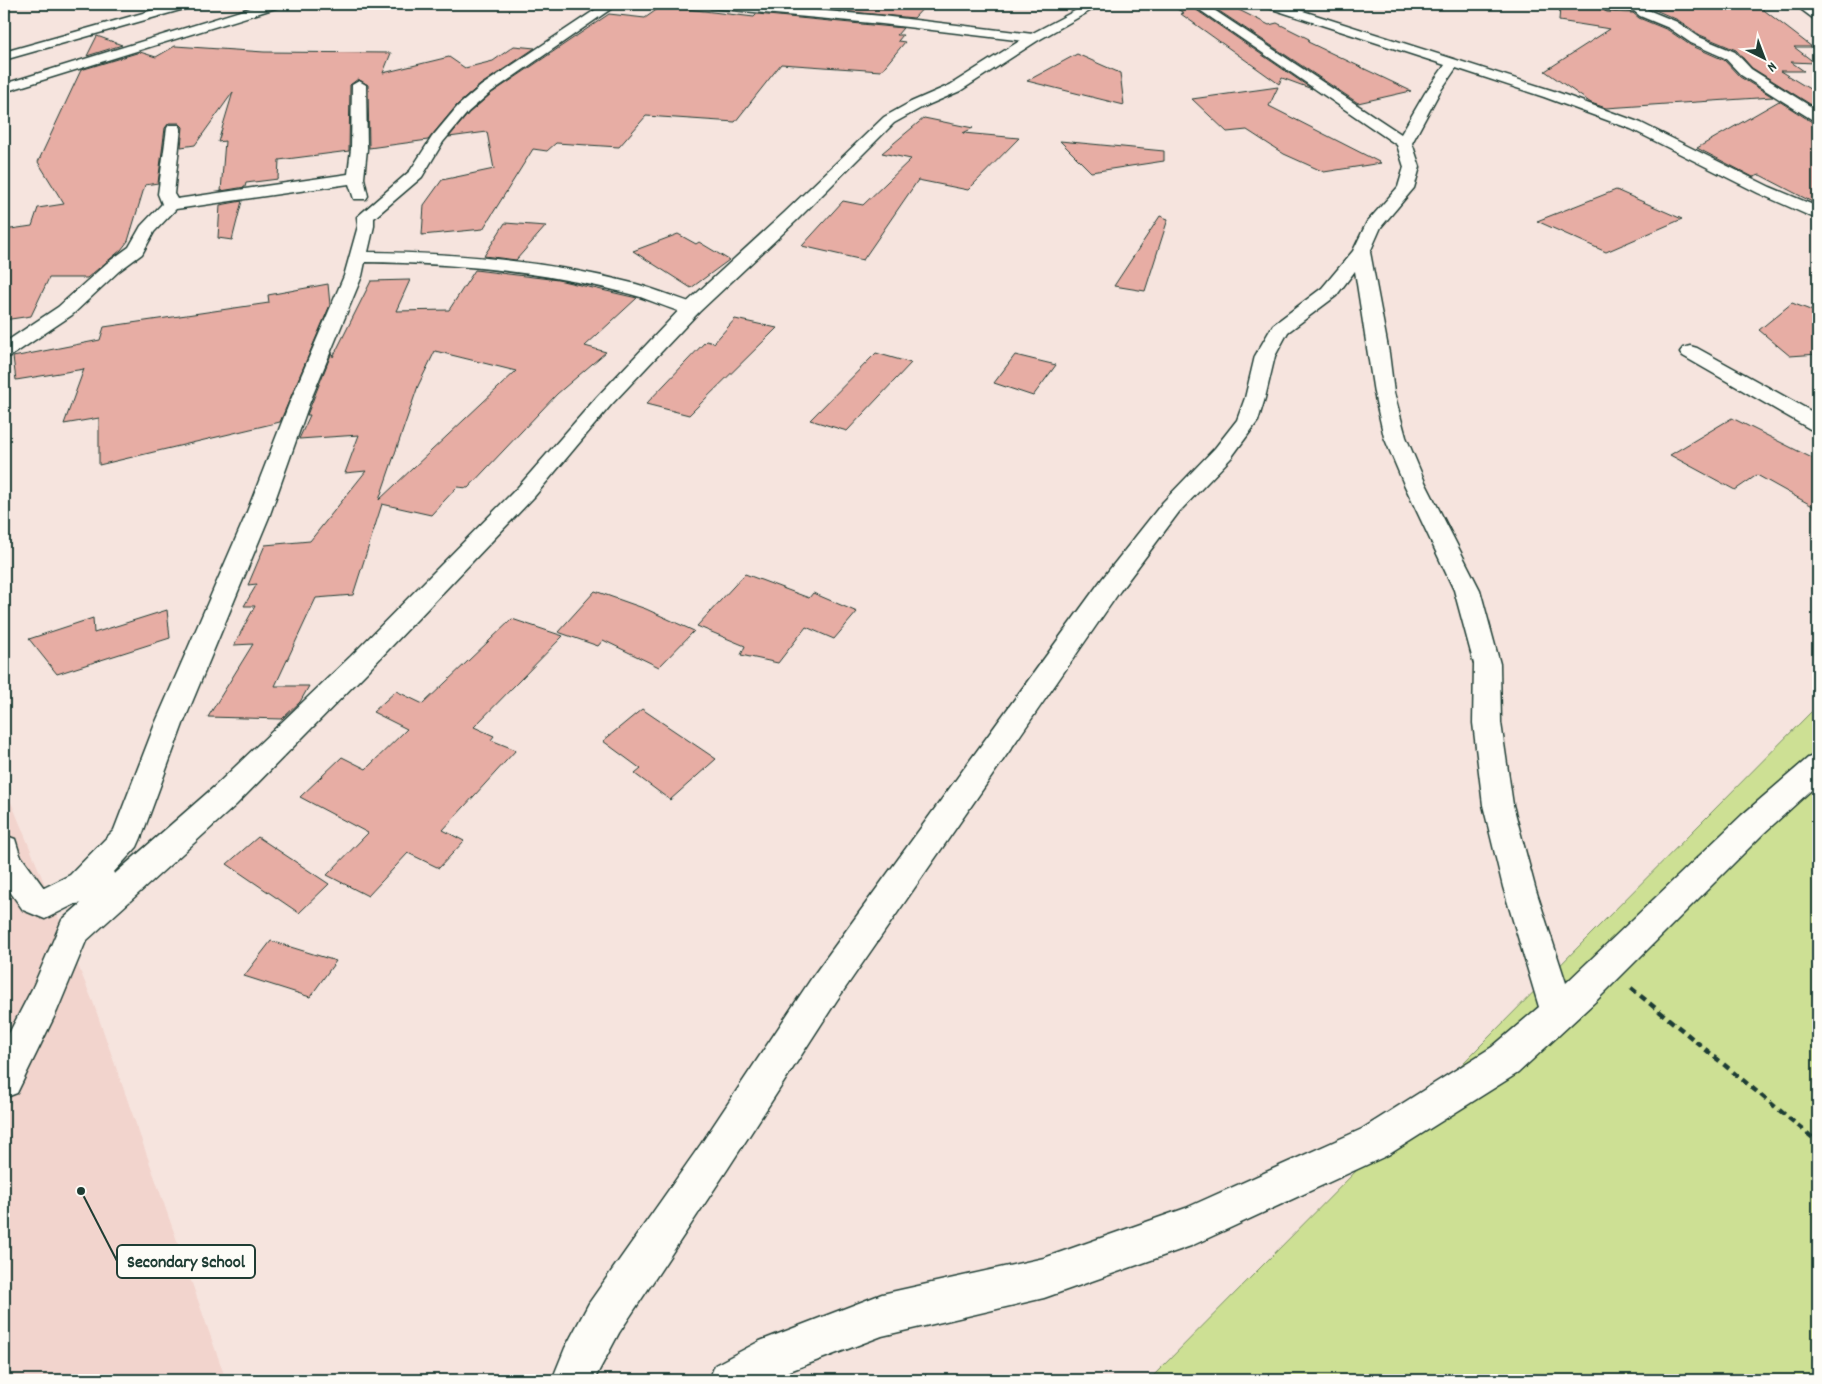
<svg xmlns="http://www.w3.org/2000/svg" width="1822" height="1384" font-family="Dekko,sans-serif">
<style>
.built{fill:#f2d4cd}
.green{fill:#cde094;stroke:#768e64}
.building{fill:#e7ada4;stroke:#1f3d34;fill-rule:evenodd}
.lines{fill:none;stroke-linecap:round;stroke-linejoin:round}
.street-casing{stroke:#1f3d34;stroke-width:3}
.secondary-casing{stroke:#1f3d34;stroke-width:3}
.path{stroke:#1f3d34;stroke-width:4.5;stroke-dasharray:7 5;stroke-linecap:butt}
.street{fill:#fdfcf7;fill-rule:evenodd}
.secondary{fill:#fdfcf7;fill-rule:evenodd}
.leader{fill:none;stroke:#1f3d34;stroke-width:2}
.callout-dot{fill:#1f3d34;stroke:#fdfcf7;stroke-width:2}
.callout{fill:#fdfcf7;stroke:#1f3d34;stroke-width:2}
.callout-label{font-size:18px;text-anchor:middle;font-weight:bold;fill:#1f3d34}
</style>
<rect width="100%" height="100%" fill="#f6e4de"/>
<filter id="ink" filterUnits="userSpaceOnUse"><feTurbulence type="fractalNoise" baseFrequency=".02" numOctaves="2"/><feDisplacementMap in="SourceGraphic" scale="10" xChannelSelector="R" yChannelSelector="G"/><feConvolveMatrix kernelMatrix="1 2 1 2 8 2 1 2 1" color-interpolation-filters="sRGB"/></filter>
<g filter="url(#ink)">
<path class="built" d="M4 785 93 1002 226 1380H4Z"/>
<path class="green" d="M1818 705V1380H1149Z"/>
<path class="building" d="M805 4H927L914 18 800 7Z
M1227 4 1269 25 1277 23 1309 39 1308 42 1411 91 1358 103 1210 5Z
M1756 4 1812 47H1794L1815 63 1791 62 1804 71H1780L1818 94V109L1752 68 1736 50 1700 35 1678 20 1644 5Z
M662 6 754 17 757 14 903 28 897 35H903L898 41 905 42 881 71 781 64 735 122 646 116 619 147 556 143 547 151 533 149 483 229 422 235 424 205 442 180 494 169 487 132 449 137 469 113 492 93 609 14 645 18Z
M1593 6 1607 12 1633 13 1639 18 1668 30 1690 45 1724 60 1740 77 1773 97 1606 108 1591 103 1545 71 1610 29 1559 21 1560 7Z
M1192 7 1312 89 1282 78 1279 84 1181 14 1184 13 1177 9Z
M97 36 122 45 87 56Z
M175 46 264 52 391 53 383 73 449 57 465 68 493 61 514 46 535 48 480 85 457 105 428 140 369 148 368 85 358 79 350 85 349 151 279 160 278 179 246 183 245 187 221 191 225 141 218 142 233 92 195 145 181 147 183 127 179 123H169L165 128 158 183 145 185 128 241 121 250 87 278H49L31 316 4 320V230L32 226 38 208 64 204 38 162 81 70 140 52 156 57Z
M1077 54 1120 73 1124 105 1027 81Z
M1278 87 1269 106 1381 163 1324 172 1284 154 1247 130 1227 132 1192 99Z
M1779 101 1812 122 1818 123V205L1760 175 1753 177 1697 148Z
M924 118 973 128 963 133 1019 138 968 190 918 180 863 260 802 246 843 201 863 205 911 159 882 153Z
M1060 141 1164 151V161L1091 172Z
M1616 190 1682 219 1606 252 1537 221Z
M242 201 232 240 218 238 220 205Z
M1160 216 1168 219 1145 291 1114 286Z
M505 223 546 226 516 260 484 256Z
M678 234 696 244 699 242 729 260 691 288 633 251Z
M475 270 558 280 637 298 585 346 606 352 557 394 468 488 457 487 431 515 382 504 353 595 316 598 275 686H309L300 702 282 719 208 717 253 644 234 645 255 606H244L257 584 248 585 265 545 310 541 366 471 345 473 359 435 299 439 310 415H307L332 352 333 357 371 281 410 280 396 311 449 310ZM435 351 516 371 379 500 418 386Z
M328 284 330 305 280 422 99 465V418L64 424 84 369 16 380 13 357 100 340 104 327 269 303 268 295Z
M1792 303 1818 313V354L1790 356 1759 330Z
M735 319 777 328 689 415 646 404 706 341 714 343Z
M876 353 911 363 847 431 810 420Z
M1015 355 1056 365 1033 396 994 383Z
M1732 418 1818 461V509L1757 475 1735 490 1670 455Z
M745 574 809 598 813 593 857 612 834 639 806 627 778 663 741 655 745 646 697 626Z
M595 591 646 609 694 631 659 667 603 640 598 646 558 632Z
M167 610 170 638 57 674 29 639 93 618 94 633Z
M512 619 563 636 474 727 494 736 491 740 516 750 443 830 464 841 439 868 408 853 368 896 327 875 368 833 300 797 342 757 366 769 407 729 373 712 396 691 423 704Z
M642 709 716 759 670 800 635 774 641 769 603 741Z
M258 837 329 884 299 913 227 864Z
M271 941 336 961 310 997 244 976Z"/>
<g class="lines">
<g class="street-casing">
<path id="street" d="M175 4H193L191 7 4 60V52Z
M263 4H281L279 7 4 92V84Z
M604 4H618L491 92 468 112 443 142 422 177 374 218V226L368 252C458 253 549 261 636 284 657 290 677 298 698 305L700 309 698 313 691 315C668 309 646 297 622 292 538 271 452 263 365 262L362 276 309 404 269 517 183 724 141 838 137 847 113 873 128 877 133 887C126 901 118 910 103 915L92 911 88 903 75 904 45 919 23 910 4 883V835L15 839 20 855 44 888 70 875 114 830 155 724 245 517 289 404 344 276 358 226 357 217 410 171 432 137 458 106 481 86Z
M705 4H747L882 16 1033 34 1039 38 1033 42 882 24 711 8Z
M1191 4H1205L1401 134 1425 93 1445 65 1266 7 1264 4H1281L1554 91 1641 123 1770 187 1818 207V218L1812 217 1758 193 1631 129 1544 97 1456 68 1439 93 1412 143 1420 167 1414 188 1381 227 1370 252 1389 353 1394 393 1406 437 1425 482 1480 590 1500 664 1501 723 1513 805 1535 887 1566 983 1742 815 1808 758 1818 754V784L1764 833 1597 1000 1518 1073 1388 1155 1191 1246 1044 1298 882 1336 787 1372 773 1380H709L715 1365 760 1341 882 1294 1044 1258 1186 1208 1362 1129 1492 1047 1539 1007 1503 887 1483 805 1473 723 1474 664 1454 590 1403 482 1384 437 1374 393 1355 271 1336 296 1288 332 1275 356 1265 398 1258 421 1231 458 1179 512 1120 591 837 1000 727 1170 619 1333 594 1380H552L565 1348 589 1303 701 1144 813 976 1102 579 1163 502 1215 448 1237 420 1245 398 1255 356 1273 325 1322 288 1353 251 1367 222 1398 187 1404 167 1397 145Z
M1594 4H1640L1648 10 1677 22 1699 37 1735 52 1751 69 1818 111V121L1813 120 1741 75 1725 58 1691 43 1669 28 1640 16 1634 11C1623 12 1602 12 1594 4Z
M1794 4H1808L1818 11V20L1814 19Z
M359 81 366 85 367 149 364 178 368 196 366 199H354L349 184 176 209 154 232 142 254 119 271 72 315 11 356 4 358V343L58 307 107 263 129 247 141 226 162 204 158 194 167 128 169 125H179L181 128 174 194 177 199 348 174 351 149 352 85Z
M1690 346 1697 348 1818 415V430L1810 429 1683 356 1680 352 1683 348Z"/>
</g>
<g class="secondary-casing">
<path id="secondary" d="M1088 4H1102L1037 41 960 91 921 108 894 123 796 221 698 313 611 405 534 497 369 670 236 805 86 941 57 1011 17 1093 4 1098V1043L33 987 62 920 214 787 351 656 518 487 597 397 684 305 784 213 884 117 911 102 950 85 1029 35Z"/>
</g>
<path class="path" d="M1631 988 1818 1142"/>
<use href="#street" class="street"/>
<use href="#secondary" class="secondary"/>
</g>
</g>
<path class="leader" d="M81 1191L117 1261"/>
<circle class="callout-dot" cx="81" cy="1191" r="5"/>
<rect class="callout" x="117" y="1245" width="138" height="33" rx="5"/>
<g class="callout-label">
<text x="186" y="1267">Secondary School</text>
</g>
<rect width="1822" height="1384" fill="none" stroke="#fdfcf7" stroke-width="20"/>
<rect x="10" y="10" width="1802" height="1364" fill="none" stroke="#1f3d34" stroke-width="2" filter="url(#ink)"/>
<g transform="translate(1764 58) rotate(138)" stroke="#fdfcf7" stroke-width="4" paint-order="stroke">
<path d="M0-4L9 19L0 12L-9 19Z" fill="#1f3d34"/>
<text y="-8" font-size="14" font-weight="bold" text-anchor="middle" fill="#1f3d34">N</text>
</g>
</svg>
